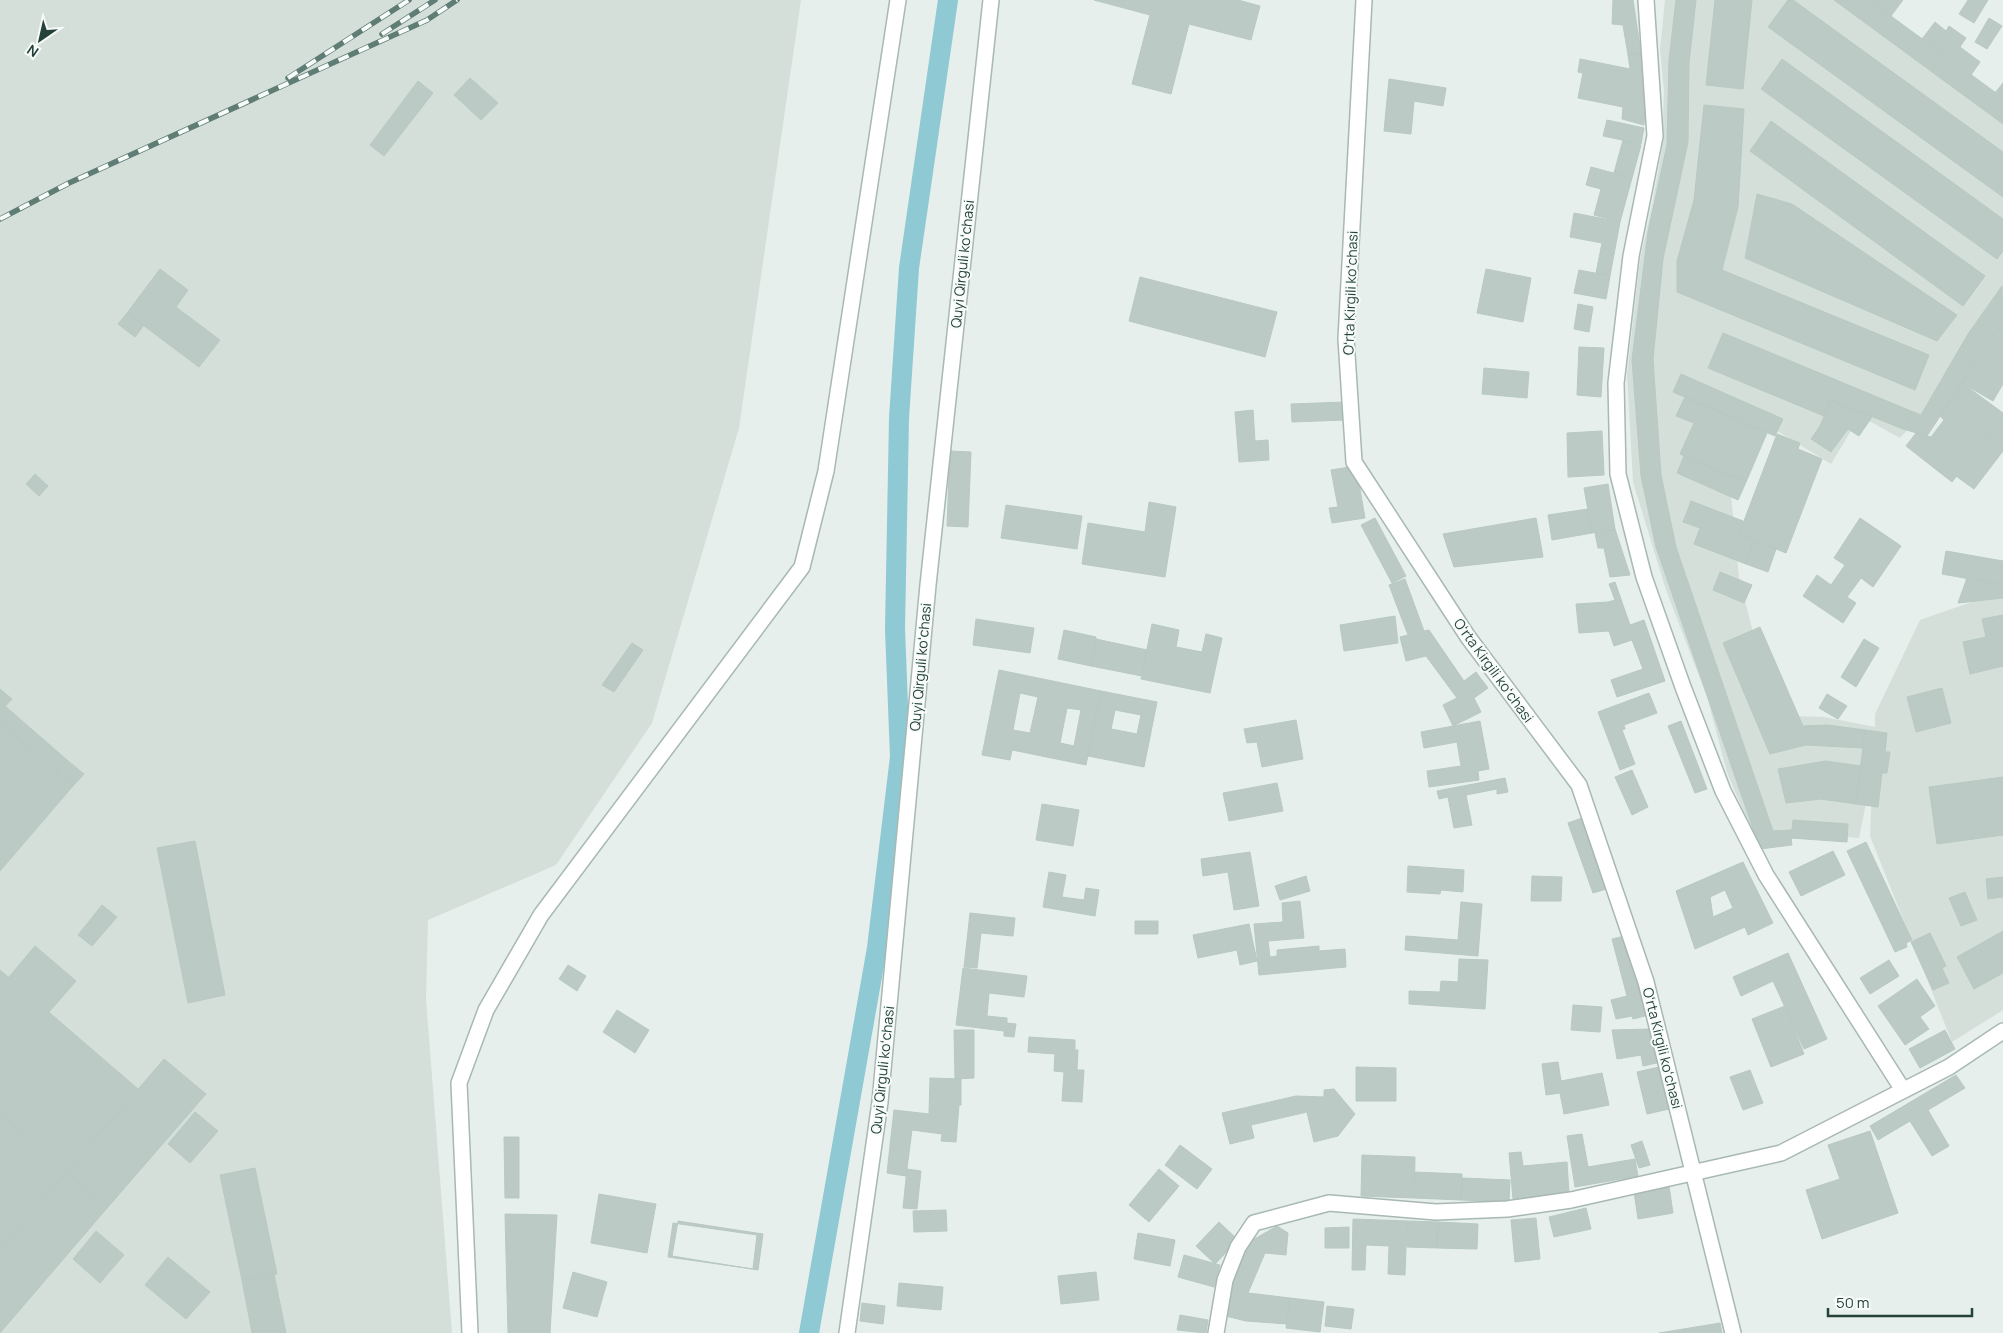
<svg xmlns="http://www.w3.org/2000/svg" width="2003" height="1333" font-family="Manrope,sans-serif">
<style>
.built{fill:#d4dfda}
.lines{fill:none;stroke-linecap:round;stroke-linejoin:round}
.canal{stroke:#8ec9d4;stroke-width:20}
.building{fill:#bbcac4;stroke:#b8c9c2;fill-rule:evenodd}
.minor-casing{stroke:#a8b8b2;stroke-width:18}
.minor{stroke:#fff;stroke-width:15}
.rail-casing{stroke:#5f7d75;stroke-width:5.5}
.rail{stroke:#f7fbf9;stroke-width:4;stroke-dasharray:11;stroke-linecap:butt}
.labels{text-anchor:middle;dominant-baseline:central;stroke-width:4;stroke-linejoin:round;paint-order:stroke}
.street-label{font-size:14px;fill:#24423a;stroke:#f7fbf9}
</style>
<rect width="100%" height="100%" fill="#e6efeb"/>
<path class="built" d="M0 0H801L739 428 652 723 556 865 428 920 426 999 452 1333H0Z
M1665 0H1866L2003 99V312L1948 386 1900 438 1860 416 1831 464 1766 424 1730 484 1739 578 1756 644 1792 716 1824 717 1875 727V714L1920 620 2003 591V1010L1952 1042 1870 836 1873 768 1859 838 1800 833 1758 847 1727 772 1707 697 1666 590 1633 482 1627 374 1640 260 1653 200 1662 149 1664 91 1660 49Z"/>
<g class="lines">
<path class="canal" d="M809 1333 877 948 900 757 895 629 899 418 909 268 948 0"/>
</g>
<path class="building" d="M1094 0H1238L1260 6 1251 40 1189 24 1171 94 1132 84 1150 15Z
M1613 0H1633L1641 53 1628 55 1623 25 1612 24Z
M1676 0H1696L1689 63 1688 142 1663 259 1653 359 1661 475 1676 547 1773 831 1792 830 1793 820 1848 824 1847 842 1791 838 1792 845 1760 849 1656 547 1641 476 1632 360 1648 232 1667 145 1669 60Z
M1715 0H1752L1743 89 1706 85Z
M1788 0H1793L2003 152V197L1768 27Z
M1834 0H1869L2003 98V124Z
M1869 0H1903L1891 16Z
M1968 0H1988L1974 23 1959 14Z
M1989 18 2002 26 1987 49 1975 42Z
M1935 22 1946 31 1949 26 1966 38 1960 47 1980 62 1971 75 1922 39Z
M1641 53 1646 87 1644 125 1622 119 1623 107 1578 98 1583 73 1578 72 1580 59 1630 69 1628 55Z
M1782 59 2003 219V251L1997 259 1761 89Z
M470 78 498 103 481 120 454 95Z
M1389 79 1446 88 1443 106 1414 101 1411 134 1384 131Z
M418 81 433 93 384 156 370 145Z
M2003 83V98L1995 93Z
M1704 105 1744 109 1738 207 1722 270 1929 355 1915 390 1677 292V261L1694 200Z
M1607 120 1644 128 1641 144 1603 136Z
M1771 121 1985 276 1963 306 1750 151Z
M1623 140 1641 145 1632 178 1614 173Z
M1591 167 1632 178 1620 222 1594 215 1601 189 1586 185Z
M1757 194 1792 204 1957 315 1937 341 1745 258Z
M1574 213 1620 222 1610 276 1596 273 1602 243 1570 237Z
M160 269 188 290 176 307 220 340 199 367 127 313Z
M1486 269 1531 278 1523 322 1477 313Z
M1579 270 1610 276 1606 299 1574 293Z
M1140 277 1277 312 1265 357 1129 321Z
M2002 286 2003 310 1962 383 1927 436 1903 429 1911 411 1921 415 1968 334Z
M1578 304 1593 307 1589 332 1574 329Z
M2003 310V333L1993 327Z
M127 313 144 325 135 337 118 324Z
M1994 328 2003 333V384L1993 401 1962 383Z
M1723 333 1911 411 1903 429 1831 400 1824 416 1708 368Z
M1579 347 1604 348 1601 397 1577 395Z
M1484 368 1529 372 1527 398 1482 394Z
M1681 374 1783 419 1775 436 1673 392Z
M1962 383 2003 413V416L1952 482 1906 446 1916 433 1931 437 1944 420 1940 416Z
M1685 397 1767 433 1746 482 1680 454 1694 423 1676 416Z
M1831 400 1872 417 1859 436 1848 429 1831 452 1811 439 1820 426Z
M1345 402 1346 420 1292 422 1291 404Z
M1253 410 1255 441 1268 440 1269 460 1239 462 1235 412Z
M2003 416V451L1974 489 1956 476Z
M1602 431 1604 475 1568 477 1567 433Z
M1777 434 1800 443 1798 449 1822 459 1786 553 1739 534Z
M950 451 971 452 968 527 947 526Z
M1684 456 1746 482 1738 500 1677 473Z
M1356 466 1365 518 1332 523 1329 508 1338 507 1331 470Z
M35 474 48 486 39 496 26 484Z
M1608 484 1615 529 1592 533 1584 488Z
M1691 501 1743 521 1739 534 1754 540 1746 564 1694 544 1700 528 1683 522Z
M1149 502 1176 507 1165 577 1082 564 1088 523 1145 532Z
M1006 505 1082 516 1077 549 1001 538Z
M1588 509 1592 533 1552 540 1548 515Z
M1375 518 1406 576 1392 583 1361 525Z
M1536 518 1543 557 1454 567 1443 534Z
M1860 518 1901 546 1873 587 1861 578 1847 597 1856 603 1843 623 1803 596 1817 575 1831 585 1845 565 1834 558Z
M1615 529 1630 575 1610 577 1604 548H1598L1595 533Z
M1754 540 1776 549 1768 572 1746 564Z
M1946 551 2003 561V585L1942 574Z
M1720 572 1752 585 1744 603 1713 590Z
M1967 578 2003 585V598L1958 603Z
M1405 579 1424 631 1429 630 1464 681 1476 672 1488 688 1474 698 1481 712 1453 726 1443 705 1457 698 1426 656 1406 661 1400 637 1408 635 1389 585Z
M1615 582 1630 625 1644 620 1665 681 1617 697 1611 680 1643 669 1632 640 1614 646 1609 631 1579 633 1576 604 1608 602 1615 600 1609 584Z
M2003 615V666L1970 674 1963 642 1986 637 1982 619Z
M1395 616 1398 643 1344 651 1340 625Z
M976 619 1034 628 1030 653 973 645Z
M1152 624 1179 630 1176 647 1202 652 1206 634 1222 638 1210 693 1141 679Z
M1760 627 1803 726 1827 725 1865 730 1863 748 1806 745 1770 754 1723 643Z
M1064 630 1096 637 1091 666 1058 659Z
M1096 639 1147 650 1142 676 1091 666Z
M1864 639 1879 648 1856 687 1841 677Z
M632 643 643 650 614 692 602 685Z
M999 670 1101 691 1086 765 1012 750 1010 760 982 755ZM1020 693 1038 697 1030 733 1013 730ZM1067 708 1081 710 1074 746 1060 743Z
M1942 688 1951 723 1916 732 1907 697Z
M0 689 12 699 0 712Z
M1101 691 1157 702 1144 767 1088 756ZM1115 710 1141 715 1137 734 1111 729Z
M1649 693 1657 713 1624 725 1625 729 1622 730 1635 764 1620 770 1598 712Z
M1827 694 1847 706 1838 719 1819 708Z
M5 706 67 760 56 772 0 723V712Z
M1296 720 1303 759 1262 767 1257 742 1247 743 1244 729Z
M1480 721 1489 769 1478 771 1479 780 1429 787 1427 771 1461 766 1457 742 1424 748 1421 732Z
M1681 721 1707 789 1695 793 1668 726Z
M0 723 73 786 0 871Z
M1865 730 1887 733 1885 752H1890L1887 773H1882L1878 807 1856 804Z
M67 760 84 774 73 786 56 772Z
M1826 761 1861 766 1856 804 1821 799 1786 803 1778 769Z
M1632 770 1648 807 1632 815 1615 777Z
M2003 777V835L1937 844 1929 787Z
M1505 778 1508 792 1497 794V789L1466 795 1472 825 1454 828 1448 797 1439 799 1437 791Z
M1277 783 1283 811 1229 821 1223 793Z
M1042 804 1079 810 1073 846 1036 840Z
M1585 817 1610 888 1593 893 1568 823Z
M195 841 225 995 188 1003 157 848Z
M1866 842 1912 940 1906 943 1907 947 1895 952 1847 851Z
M1833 851 1845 875 1801 896 1789 872Z
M1250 852 1259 906 1234 910 1228 872 1203 876 1201 859Z
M1743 862 1773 923 1748 935 1745 927 1695 949 1676 891ZM1725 890 1733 908 1713 917 1710 897Z
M1408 866 1464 870 1463 892 1441 890 1440 894 1407 892Z
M1049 872 1066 875 1062 897 1084 900 1086 888 1099 890 1095 916 1043 907Z
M1306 876 1310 891 1280 900 1275 886Z
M1532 876 1562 877 1561 901H1531Z
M2003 877V897L1988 899 1986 879Z
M1965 892 1977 920 1961 926 1949 898Z
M1300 901 1304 938 1268 941 1270 957 1277 956V950L1319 946V951L1345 949 1346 967 1259 975 1254 924 1283 922 1282 903Z
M1461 902 1482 904 1478 956 1405 950 1406 936 1458 940Z
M102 905 117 917 92 946 78 935Z
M970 913 1015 918 1013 936 981 933 977 968 964 967Z
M1135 921H1158V934H1135Z
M1249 924 1257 961 1240 965 1237 950 1198 958 1193 935Z
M2003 931V973L1974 989 1957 957Z
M1930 933 1946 966 1942 968 1949 983 1933 990 1911 942Z
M1629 935 1649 1015 1633 1019 1632 1016 1616 1019 1611 1000 1627 996 1612 939Z
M35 946 76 981 49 1012 9 977Z
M1788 953 1827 1039 1804 1049 1773 981 1741 996 1733 977Z
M1459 959 1488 960 1485 1009 1409 1004V991L1440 992 1441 981 1458 982Z
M1889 960 1899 976 1870 994 1860 978Z
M568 965 586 976 577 991 559 979Z
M963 968 1027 976 1024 997 989 993 987 1016 1007 1018V1023L1016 1024 1014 1037 1004 1036V1031L956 1025Z
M0 970 138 1089 67 1172 0 1114Z
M1917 979 1935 1006 1920 1017 1929 1029 1905 1045 1878 1006Z
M1573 1005 1602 1007 1600 1032 1571 1030Z
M1785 1006 1804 1054 1771 1067 1752 1019Z
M617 1010 649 1030 635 1053 603 1032Z
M1650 1029 1657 1063 1643 1066 1641 1055 1617 1059 1612 1030Z
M954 1030H974V1078L955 1079Z
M1945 1030 1955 1049 1920 1068 1909 1049Z
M1029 1037 1075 1040V1050H1078L1077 1070H1084L1082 1102 1062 1101 1064 1072 1054 1071 1055 1054 1028 1052Z
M164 1059 206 1094 108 1207 67 1172Z
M1558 1062 1561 1081 1602 1073 1609 1105 1564 1114 1560 1093 1546 1095 1542 1064Z
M1356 1067 1396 1068V1101H1356Z
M1659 1067 1669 1109 1647 1114 1637 1072Z
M1750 1070 1763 1103 1743 1110 1730 1077Z
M1956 1075 1965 1088 1928 1110 1949 1146 1932 1156 1910 1121 1878 1140 1870 1126Z
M930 1078 961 1079V1105H959L956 1142 941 1141 942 1134 912 1130 906 1176 887 1173 894 1110 929 1114Z
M1334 1089 1355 1114 1338 1136 1314 1142 1307 1112 1251 1125 1254 1138 1230 1144 1222 1113 1296 1096 1324 1097V1090Z
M195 1112 218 1131 190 1163 168 1144Z
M0 1114 67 1172 0 1249Z
M1870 1131 1898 1213 1822 1239 1806 1190 1840 1179 1828 1145Z
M1582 1134 1588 1167 1635 1159 1638 1176 1575 1187 1567 1136Z
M504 1137H519V1198H505Z
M1642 1141 1650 1165 1639 1168 1631 1145Z
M1180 1145 1212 1169 1197 1189 1165 1165Z
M1521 1152 1523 1166 1567 1162 1569 1194 1513 1199 1509 1153Z
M1362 1155 1415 1157 1414 1198 1361 1196Z
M255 1168 277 1274 242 1280 220 1175Z
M907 1169 921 1171 917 1209 903 1208Z
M1159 1169 1179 1186 1149 1222 1129 1205Z
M67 1172 108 1207 0 1333V1249Z
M1414 1172 1462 1174 1461 1200 1414 1198Z
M1462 1178 1510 1180 1509 1202 1461 1200Z
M1669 1186 1673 1213 1638 1219 1634 1192Z
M599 1194 656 1204 647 1253 591 1243Z
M1586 1208 1591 1229 1554 1237 1549 1217Z
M946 1210 947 1231 914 1232 913 1211Z
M505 1214 557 1215 550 1333H508Z
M1536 1218 1540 1259 1515 1262 1511 1220Z
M1353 1219 1407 1221 1405 1275 1388 1274 1389 1246 1366 1245 1365 1270H1352Z
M678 1221 763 1234 758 1270 672 1256Z
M1407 1221 1438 1222 1437 1248 1407 1247Z
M1219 1222 1238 1240 1215 1264 1196 1246Z
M1438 1222 1478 1224 1477 1249 1437 1248Z
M673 1223 757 1235 753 1269 668 1257Z
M1277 1226 1288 1233 1286 1255 1265 1253 1248 1293 1290 1298 1287 1324 1246 1321 1226 1316 1228 1290 1251 1241Z
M1349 1227V1248H1325V1228Z
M96 1231 124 1255 100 1283 73 1259Z
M1138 1233 1175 1240 1170 1266 1134 1259Z
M1184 1255 1220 1265 1214 1287 1178 1277Z
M168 1257 210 1292 186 1319 145 1285Z
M573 1272 607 1282 597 1317 563 1308Z
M1096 1272 1099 1300 1061 1304 1058 1276Z
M274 1274 286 1333H252L242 1280Z
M899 1283 943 1287 941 1310 897 1306Z
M1290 1298 1324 1302 1320 1332 1286 1328Z
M862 1303 885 1306 883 1324 860 1321Z
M1327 1306 1354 1309 1351 1329 1325 1326Z
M1180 1315 1208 1320 1206 1333 1177 1330Z
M1720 1323 1722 1333H1659Z"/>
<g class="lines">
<g class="minor-casing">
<path id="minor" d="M1364 0 1346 339 1354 462 1468 637 1579 785 1646 982 1733 1333
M1646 0 1655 136 1631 256 1616 383 1618 474 1644 577 1683 687 1723 791 1766 875 1903 1090
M470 1333 459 1083 486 1010 541 915 802 567 826 471 898 0
M847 1333 880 1102 928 585 991 0
M1216 1333 1225 1280 1238 1247 1254 1223 1329 1203 1436 1212 1507 1209 1571 1200 1781 1153 1949 1067 2003 1031"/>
</g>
<use href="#minor" class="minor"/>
<g class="rail-casing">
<path id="rail" d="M382 34 435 0
M288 78 409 0
M0 219 69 183 427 20 457 0"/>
</g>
<use href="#rail" class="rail"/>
</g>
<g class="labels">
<g class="street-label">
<text transform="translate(962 264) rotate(-84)">Quyi Qirguli koʻchasi</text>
<text transform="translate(1350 293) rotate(-88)">Oʻrta Kirgili koʻchasi</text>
<text transform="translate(920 667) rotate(-85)">Quyi Qirguli koʻchasi</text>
<text transform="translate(1494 670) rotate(54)">Oʻrta Kirgili koʻchasi</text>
<text transform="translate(1663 1048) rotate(76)">Oʻrta Kirgili koʻchasi</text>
<text transform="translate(882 1070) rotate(-84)">Quyi Qirguli koʻchasi</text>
</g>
</g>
<g transform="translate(40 40) rotate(214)" stroke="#f7fbf9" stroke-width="4" paint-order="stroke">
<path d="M0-4L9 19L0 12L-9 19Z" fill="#24423a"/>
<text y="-8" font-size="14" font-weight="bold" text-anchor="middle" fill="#24423a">N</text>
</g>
<path d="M1828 1308v8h144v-8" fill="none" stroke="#24423a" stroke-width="2.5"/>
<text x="1836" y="1308" font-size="15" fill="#24423a" stroke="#f7fbf9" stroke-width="4" paint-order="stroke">50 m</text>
</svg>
